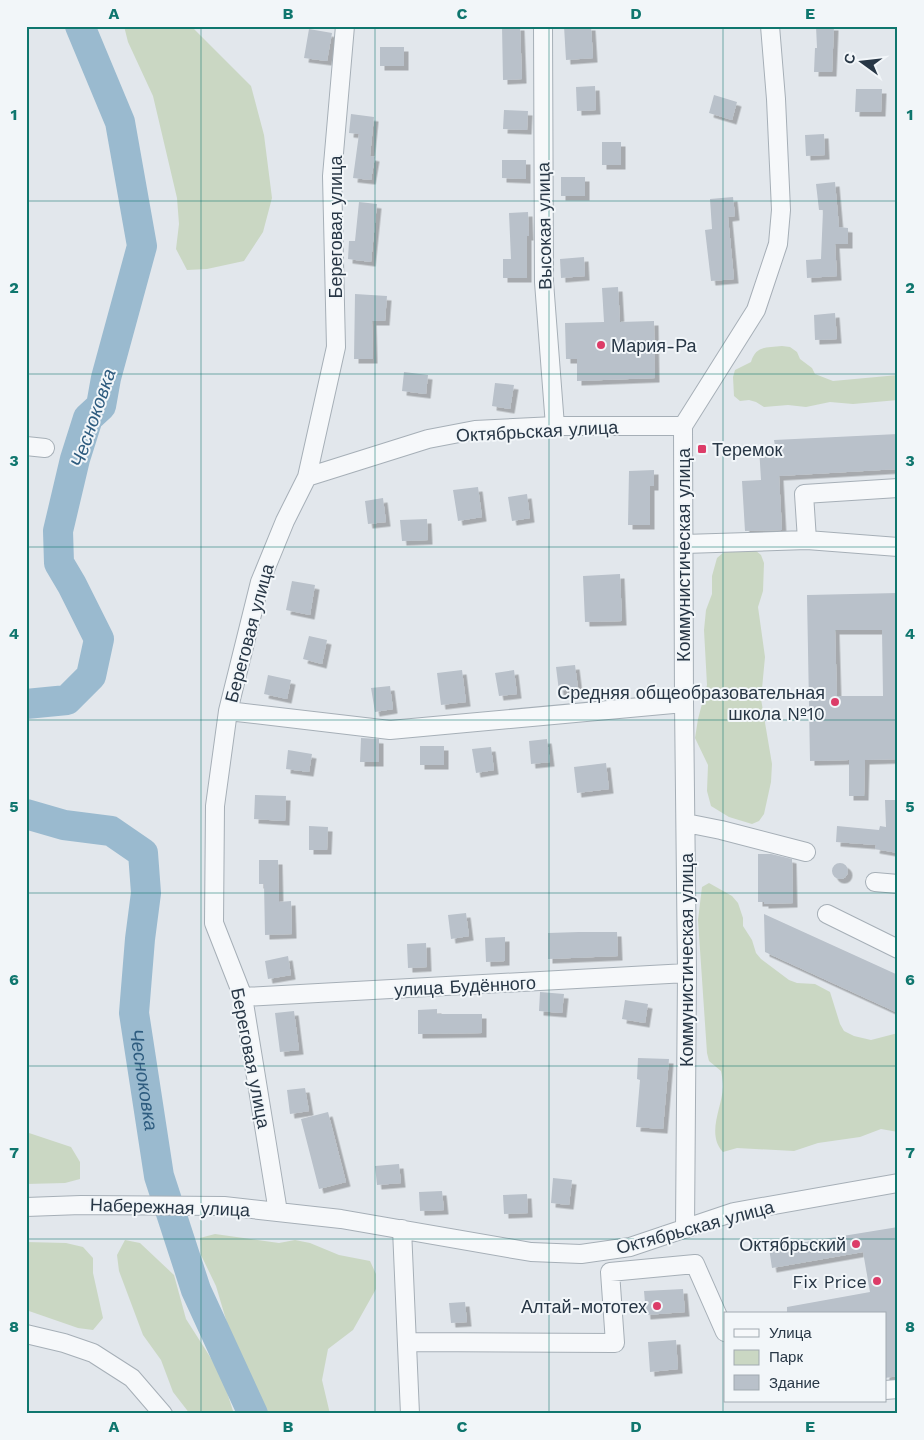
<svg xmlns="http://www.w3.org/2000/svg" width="924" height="1440" font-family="'Work Sans',sans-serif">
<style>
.green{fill:#cad7c3}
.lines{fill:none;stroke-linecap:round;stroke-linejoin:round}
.river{stroke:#9abacf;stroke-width:30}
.building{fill:#b9c1ca;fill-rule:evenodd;filter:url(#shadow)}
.minor-casing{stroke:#a6afb7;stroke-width:20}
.minor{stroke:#f6f8fa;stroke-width:18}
.grid{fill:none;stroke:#0f766e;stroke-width:1;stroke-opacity:0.55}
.poi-dot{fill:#dc3c68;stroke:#f2f6f9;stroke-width:2}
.labels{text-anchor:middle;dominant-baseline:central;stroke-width:4;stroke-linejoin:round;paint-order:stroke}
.street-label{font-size:18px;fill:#283746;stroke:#f2f6f9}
.poi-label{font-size:18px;fill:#283746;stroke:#f2f6f9;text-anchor:end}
.water-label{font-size:19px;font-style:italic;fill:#2e5c7f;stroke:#f2f6f9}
.neatline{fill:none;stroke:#0f766e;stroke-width:2}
.grid-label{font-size:16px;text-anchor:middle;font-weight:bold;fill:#0f766e}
</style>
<defs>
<filter id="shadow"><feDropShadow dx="4.5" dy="4.5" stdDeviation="0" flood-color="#0004"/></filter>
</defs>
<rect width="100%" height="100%" fill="#e2e7ec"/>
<path class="green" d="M124 26H191L251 86 264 135 272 198 263 232 244 261 207 269 187 270 176 249 179 224 177 198 153 96 128 42Z
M782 346 790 347 797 352 800 359 812 368 815 374 833 381 898 375V400L853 404 830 402 806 407 788 405 764 407 756 402 749 400 740 401 734 396 733 377 735 370 751 362C756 345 767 348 782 346Z
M730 547 755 550 761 555 764 563 763 591 758 607 765 657 761 699 772 764 771 782 764 814 759 821 752 824 729 817 711 806 707 791 708 765 695 738 698 719 707 685 704 630 706 610 712 594V576L717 558Z
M709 883 732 896 738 903 743 918V926L752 940 756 953 761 959 789 980 797 983 815 984 830 992 840 1024 844 1031 854 1036 871 1040 898 1033V1132L881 1129 860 1137 818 1143 794 1151 737 1148 723 1152C706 1134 722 1108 723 1087 723 1081 722 1076 721 1071L709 1061 707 1053 698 920 702 887Z
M26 1132 71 1147 80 1162V1179L65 1183 26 1184Z
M215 1234 279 1243 295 1240 310 1243 339 1255 370 1261 376 1274V1289L353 1330 328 1349 322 1380 330 1414H262L258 1407 249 1377 235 1350 216 1286 201 1255 200 1238Z
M125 1240 140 1243 174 1275 186 1319 221 1374 234 1414H190L173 1392 161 1360 143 1335 119 1271 117 1255Z
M26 1242 66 1243 83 1247 93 1258V1273L103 1318 93 1330 78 1328 26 1310Z"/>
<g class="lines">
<g class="river">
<path d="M26 704 67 700 91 676 99 639 72 585 59 563 58 531 75 459 88 418 101 406 106 378 142 246 120 122 80 26"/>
<path id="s1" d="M26 814 64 825 111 831 143 853 146 893 140 939 134 1013 159 1176 196 1290 253 1414"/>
</g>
</g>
<path class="building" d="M502 26H520L522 79 503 80Z
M564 26H591L593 58 566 60Z
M816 26H834L832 72H814L815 48H817Z
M309 29 332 33 327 61 304 58Z
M380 47H404V66H380Z
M595 86 596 110 577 111 576 87Z
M856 89H882L881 112H855Z
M714 95 737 102 732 120 709 113Z
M504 110 528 111 527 130 503 129Z
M351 114 374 117 370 156 375 157 371 180 353 178 359 134 349 133Z
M824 134 825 155 806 156 805 135Z
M602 142H621V165H602Z
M502 160H526V179L502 178Z
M561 177H585V196H561Z
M835 182 839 227 848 228V244H835L837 276 807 278 806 260 821 259 823 210H819L816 184Z
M733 197 735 216 728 217 734 279 711 281 705 230 712 229 710 199Z
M359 202 377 204 371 262 348 259 349 241H355Z
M528 212 529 236H527V278H503V259H511L509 213Z
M584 257 585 276 561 278 560 259Z
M618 287 620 322 654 321 655 378 577 381V359H566L565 323 604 322 602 288Z
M355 294 387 296 385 321H372L373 359H354Z
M835 313 837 339 815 340 814 315Z
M404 372 428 375 426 394 402 391Z
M495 383 514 385 510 409 492 406Z
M898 434V469L779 476 782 530 745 531 742 481 761 480 759 447 775 446 774 440Z
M654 470V486H650V525H628L629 471Z
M478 487 482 517 458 521 453 490Z
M527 494 530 518 512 521 508 497Z
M383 498 386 522 368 524 365 501Z
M427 519 428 540 402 541 400 520Z
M620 574 622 621 585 622 583 576Z
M292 581 315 585 310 615 286 610Z
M898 593V759L865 760 864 796H849V760L810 761 807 595ZM835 630H882L883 696H837Z
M309 636 327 640 322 664 303 659Z
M575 665 578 688 559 691 556 667Z
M462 670 466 702 441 705 437 673Z
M514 670 517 694 499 696 495 673Z
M268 675 291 680 287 699 264 694Z
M390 686 393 709 375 712 371 688Z
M361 738 379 739V762H360Z
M547 739 550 762 531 764 529 741Z
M420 746H444V765H420Z
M491 747 494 770 476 773 472 749Z
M288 750 312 754 309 772 286 769Z
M606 763 609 789 577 793 574 767Z
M255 795 286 796 285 821 254 819Z
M885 800H898V853L875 849 876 845 836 842 837 826 879 830 880 826 886 827Z
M309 826 328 827 327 850H309Z
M758 854H771L792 859 793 903 764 904V902H758Z
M259 860H278L279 902 291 901 292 934 265 935 264 884H259Z
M832 871a8 8 0 1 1 16 0a8 8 0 1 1-16 0Z
M466 913 469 936 451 939 448 915Z
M764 914 898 975V1013L765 952Z
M579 932H617L618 956 548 959V933Z
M505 937V961L486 962 485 938Z
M426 943 427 967 408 968 407 944Z
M288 956 291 975 268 979 265 961Z
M540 992 564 994 562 1013 539 1011Z
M625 1000 648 1004 645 1023 622 1019Z
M437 1009V1014H482V1033L418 1034V1010Z
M294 1011 299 1050 280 1052 275 1013Z
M638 1058 669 1059 663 1129 636 1127 640 1080 637 1079Z
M305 1088 309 1111 290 1114 287 1090Z
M328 1112 346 1182 319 1189 301 1119Z
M399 1164 401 1183 377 1185 375 1166Z
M553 1178 572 1180 569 1205 551 1203Z
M442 1191 444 1210 420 1211 419 1192Z
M527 1194 528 1213 504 1214 503 1195Z
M898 1227V1376L885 1378V1314H787V1307L870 1292 863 1252 772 1268 769 1248Z
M683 1289 685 1312 646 1315 644 1291Z
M465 1302 467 1322 451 1323 449 1303Z
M676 1340 678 1369 650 1372 648 1342Z"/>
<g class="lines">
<g class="minor-casing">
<path id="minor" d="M543 26 544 282 555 426
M26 446 45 448
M307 477 428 439 475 430 555 426H683
M807 540 804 494 898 488
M684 544 807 540 898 547
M228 711 390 730 684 703
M686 823 721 830 806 852
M875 882 898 884
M827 914 898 949
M243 997 687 973
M26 1207 81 1205 224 1206 341 1219 531 1252 581 1254 630 1247 734 1212 898 1183
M278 1212 243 997 214 923 215 806 228 711 260 582 285 521 307 477 336 347 332 176 345 26
M402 1229 410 1414
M685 1229 687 973 684 703 683 426 756 310 778 244 781 210 776 99 770 26
M26 1334 64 1343 93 1353 132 1378 163 1414
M407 1342 615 1343 610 1272 695 1264 725 1332
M885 1390 898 1389"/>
</g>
<use href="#minor" class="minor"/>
</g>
<path class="grid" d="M201 26V1414M375 26V1414M549 26V1414M723 26V1414M26 201H898M26 374H898M26 547H898M26 720H898M26 893H898M26 1066H898M26 1239H898"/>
<g class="poi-dot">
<circle cx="601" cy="345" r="5"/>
<rect x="697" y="444" width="10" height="10" rx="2.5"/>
<circle cx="835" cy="702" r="5"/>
<circle cx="856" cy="1244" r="5"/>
<circle cx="877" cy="1281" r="5"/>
<circle cx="657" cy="1306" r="5"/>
</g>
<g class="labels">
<g class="street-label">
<text transform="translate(544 226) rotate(-91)">Высокая улица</text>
<text transform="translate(335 227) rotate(-90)">Береговая улица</text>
<text transform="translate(537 431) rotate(-3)">Октябрьская улица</text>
<text transform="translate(683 555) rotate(-90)">Коммунистическая улица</text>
<text transform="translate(249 633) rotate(-75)">Береговая улица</text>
<text transform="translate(686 960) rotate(-90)">Коммунистическая улица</text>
<text transform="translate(465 986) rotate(-3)">улица Будённого</text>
<text transform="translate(251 1058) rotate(79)">Береговая улица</text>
<text transform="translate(170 1207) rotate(2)">Набережная улица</text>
<text transform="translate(695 1227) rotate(-15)">Октябрьская улица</text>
</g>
<g class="poi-label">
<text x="611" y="345" text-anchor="start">Мария-Ра</text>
<text x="712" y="449" text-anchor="start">Теремок</text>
<text x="825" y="692">Средняя общеобразовательная<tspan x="825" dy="21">школа №10</tspan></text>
<text x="846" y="1244">Октябрьский</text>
<text x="867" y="1281">Fix Price</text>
<text x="647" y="1306">Алтай-мототех</text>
</g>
<g class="water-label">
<text transform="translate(93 418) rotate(-71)">Чесноковка</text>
<text stroke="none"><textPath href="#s1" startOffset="354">Чесноковка</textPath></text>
</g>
</g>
<rect width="924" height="1440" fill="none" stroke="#f2f6f9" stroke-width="55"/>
<rect x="724" y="1312" width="162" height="90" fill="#f2f6f9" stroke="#a1aab1"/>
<rect x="734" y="1329" width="25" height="8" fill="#f6f8fa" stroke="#a1aab1"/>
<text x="769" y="1338" font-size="15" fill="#283746">Улица</text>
<rect x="734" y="1350" width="25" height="15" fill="#cad7c3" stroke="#a1aab1"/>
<text x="769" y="1362" font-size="15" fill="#283746">Парк</text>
<rect x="734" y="1375" width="25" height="15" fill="#b9c1ca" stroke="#a1aab1"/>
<text x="769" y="1388" font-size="15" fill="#283746">Здание</text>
<g transform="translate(862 62) rotate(285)" stroke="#f2f6f9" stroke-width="4" paint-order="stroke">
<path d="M0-4L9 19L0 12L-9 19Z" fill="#283746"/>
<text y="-8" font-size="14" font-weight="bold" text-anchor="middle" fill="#283746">С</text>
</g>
<rect x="28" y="28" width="868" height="1384" class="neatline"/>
<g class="grid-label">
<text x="114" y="19">A</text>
<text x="288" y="19">B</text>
<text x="462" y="19">C</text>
<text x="636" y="19">D</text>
<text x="810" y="19">E</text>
<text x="14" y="120">1</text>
<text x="910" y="120">1</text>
<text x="14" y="293">2</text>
<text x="910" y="293">2</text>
<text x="14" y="466">3</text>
<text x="910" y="466">3</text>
<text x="14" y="639">4</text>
<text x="910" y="639">4</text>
<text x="14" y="812">5</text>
<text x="910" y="812">5</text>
<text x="14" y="985">6</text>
<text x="910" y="985">6</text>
<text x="14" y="1158">7</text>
<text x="910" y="1158">7</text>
<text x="14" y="1332">8</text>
<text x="910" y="1332">8</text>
<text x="114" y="1432">A</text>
<text x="288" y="1432">B</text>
<text x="462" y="1432">C</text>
<text x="636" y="1432">D</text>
<text x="810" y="1432">E</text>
</g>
</svg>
